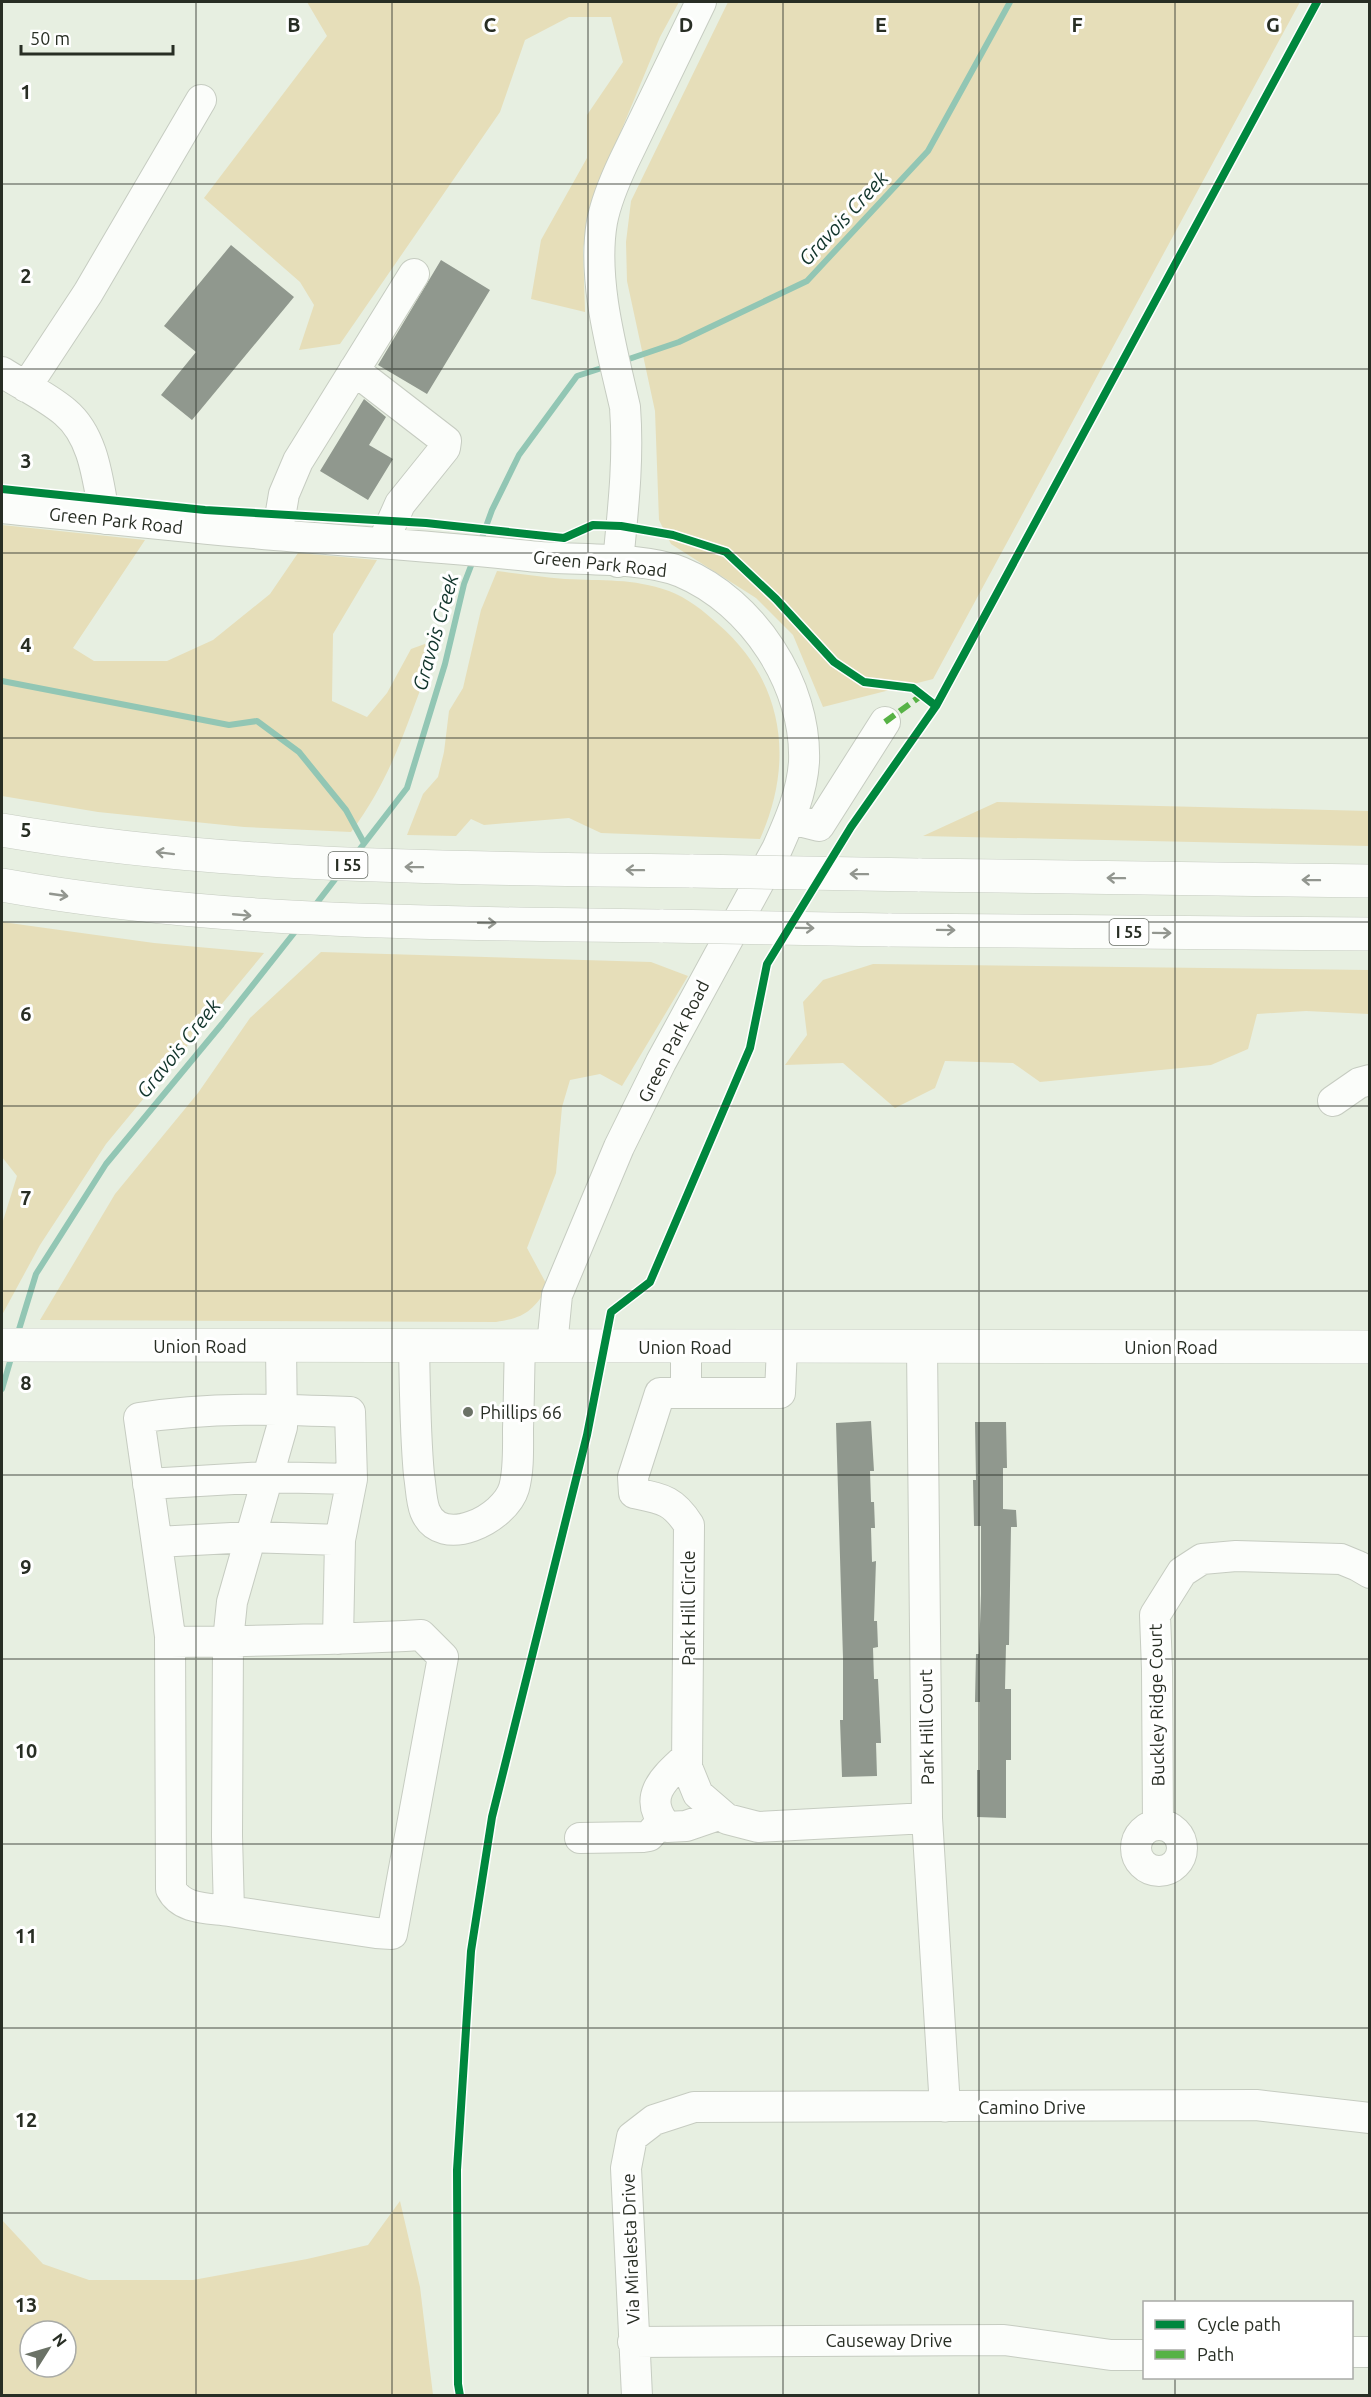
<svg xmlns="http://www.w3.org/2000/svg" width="1371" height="2397" font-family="Ubuntu,sans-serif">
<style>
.green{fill:#e6deb9;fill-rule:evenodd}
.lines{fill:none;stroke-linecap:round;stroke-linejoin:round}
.stream{stroke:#92c6b4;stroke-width:6}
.building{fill:#90988e}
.minor-casing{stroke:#c6ccc1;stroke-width:32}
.major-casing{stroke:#c6ccc1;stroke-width:34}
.highway-casing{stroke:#c6ccc1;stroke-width:34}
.minor{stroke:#fbfdfa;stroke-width:30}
.major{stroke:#fbfdfa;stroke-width:33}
.highway{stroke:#fbfdfa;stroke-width:33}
.highway-bridge-casing{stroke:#c6ccc1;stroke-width:34;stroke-linecap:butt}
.highway-bridge{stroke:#fbfdfa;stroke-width:33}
.quiet{stroke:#56b245;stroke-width:6;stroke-dasharray:12 6;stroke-linecap:butt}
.cycleway-casing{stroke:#fff;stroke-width:11}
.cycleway{stroke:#00873e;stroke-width:8}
.oneway{stroke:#92968f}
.grid{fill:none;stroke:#282e24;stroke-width:1.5;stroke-opacity:0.55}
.poi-dot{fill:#6b7266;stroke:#fff;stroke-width:2}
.labels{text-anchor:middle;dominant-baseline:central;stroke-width:6;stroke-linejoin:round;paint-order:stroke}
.shield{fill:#fff;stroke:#686d66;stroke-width:1.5}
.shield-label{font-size:16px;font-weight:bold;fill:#282e24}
.street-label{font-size:18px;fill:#282e24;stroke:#fff}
.poi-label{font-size:18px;fill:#282e24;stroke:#fff;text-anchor:start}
.water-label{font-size:20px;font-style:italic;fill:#11342b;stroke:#fff}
.grid-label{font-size:20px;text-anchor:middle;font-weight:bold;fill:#282e24;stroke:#fff;stroke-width:6;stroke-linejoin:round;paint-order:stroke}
</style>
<rect width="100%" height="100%" fill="#e7efe1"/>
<path class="green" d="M307 2H679L660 37 597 189 583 248 585 312 531 299 541 240 587 158V115L623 62 611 17H569L525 40 500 112 340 344 299 350 314 305 300 282 204 198 327 36Z
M728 2H1300L933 679 823 707 793 635 756 598 671 544 659 520 655 411 627 281 626 242 631 201Z
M2 525 145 540 73 648 94 661H167L213 640 270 594 298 553 377 560 333 634 332 701 367 717 387 693 411 649 433 641C430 666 421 688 412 712 395 758 380 793 351 832L244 827 98 812 2 796Z
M497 571C520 574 543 577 565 579 603 581 632 578 669 591 686 597 705 612 718 624 784 681 795 761 760 839L601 833 569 818 484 825 471 819 456 836 407 835 423 794 438 777 444 752 449 711 463 688 481 610Z
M997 802 1369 811V846L923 836Z
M2 922 154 943 264 953 106 1144 40 1245 2 1315V1224L17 1176 2 1157Z
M321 952 651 962 688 976 622 1086 600 1074 570 1080 562 1107 556 1173 527 1248 548 1287C533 1311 524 1318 496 1322L40 1320 115 1194 198 1093 250 1018Z
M873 964 1369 970V1014L1306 1011 1257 1014 1248 1049 1211 1065 1040 1082 1013 1063 945 1061 935 1088 895 1108 843 1063 785 1065 807 1035 803 1002 823 980Z
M400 2201 420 2287 433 2395H2V2220L43 2264 89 2280H193L307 2259 368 2245ZM30 2331H66V2367H30Z"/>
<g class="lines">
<path class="stream" d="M623 361 679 342 807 281 928 151 1010 2
M480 543 492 510 519 455 577 376 608 366
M2 681 229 725 257 721 299 752 346 810 364 843
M356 854 407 788 445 664 464 584 474 558
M313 908 340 873
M17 1336 36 1274 106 1164 222 1024 298 928
M2 1389 12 1355"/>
</g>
<path class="building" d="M231 245 294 297 192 420 161 395 196 352 164 326Z
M441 260 490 290 427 394 378 365Z
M364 399 386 417 369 445 393 459 368 500 320 471Z
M871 1421 874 1471H870L871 1502H874L875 1528H871L872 1562 876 1561 874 1621H877L878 1647 873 1648 874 1679H878L881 1743H876L877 1776 842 1777 840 1720H843V1658L836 1423Z
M975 1422H1006L1007 1468H1003V1509L1016 1510 1017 1527H1011L1009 1645H1006L1005 1689H1011V1760H1006V1818L977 1817V1770H980V1702H975L976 1654H979L981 1594V1526H974L973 1480H976Z"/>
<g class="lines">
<g class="minor-casing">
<path id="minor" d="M354 370 446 441 445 448 400 504 383 542
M2 372C22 385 46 396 65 412 95 437 98 483 105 519
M26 387 88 293 201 100
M2 508C93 517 184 527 275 535 360 542 445 547 529 556 572 561 643 556 681 572 753 602 807 685 804 762 802 793 789 822 777 849L661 1062 619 1147 557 1295 552 1346
M277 535 284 494 298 461 414 274
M618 562C623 510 629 459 625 407 612 350 592 280 602 222 606 201 615 180 624 161L701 2
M791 819 819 826 885 722
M1333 1101 1359 1083 1370 1080
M414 1347C415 1389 415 1433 419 1475 421 1487 421 1501 425 1511 441 1551 505 1519 514 1488 519 1470 518 1448 518 1429 519 1401 519 1374 520 1346
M686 1347V1392
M782 1347 780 1393H660L633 1477 634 1493C663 1499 673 1500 689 1525L687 1767 698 1794 727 1819 758 1827 927 1818
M922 1347 927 1818 945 2107
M148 1484 267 1477 352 1479
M157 1542 250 1537 340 1540
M170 1642C254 1641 337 1640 421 1635L443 1657 392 1934 376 1933 229 1911 227 1836 228 1641 232 1602 282 1427 281 1346
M687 1757C664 1778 641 1797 667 1827L686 1826 721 1814
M1158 1825 1157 1669 1155 1615 1182 1572 1202 1559 1236 1556 1341 1559 1358 1566 1370 1573
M1136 1848a23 23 0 1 1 46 0a23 23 0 1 1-46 0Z
M580 1838 643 1837 649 1836 662 1821
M229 1911C208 1908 182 1910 171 1889L170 1636 139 1418C209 1407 279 1409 350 1412L352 1479 340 1540 338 1639
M633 2342 1004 2340 1111 2355H1144
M1352 2352H1370
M637 2396 626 2168 632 2137 654 2120 694 2107 1256 2105 1370 2118"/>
</g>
<g class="major-casing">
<path id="major" d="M2 1345 1370 1347"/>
</g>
<g class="highway-casing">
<path id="highway" d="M2 830C230 869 462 868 693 871
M918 875 1370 881
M2 885C220 924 441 923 663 926
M888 930 1370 934"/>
</g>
<use href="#minor" class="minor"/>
<use href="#major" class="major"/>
<use href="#highway" class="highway"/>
<g class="highway-bridge-casing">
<path id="highway-bridge" d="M693 871 918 875
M663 926 888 930"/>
</g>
<use href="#highway-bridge" class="highway-bridge"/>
<path class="quiet" d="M885 722 922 695"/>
<g class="cycleway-casing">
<path id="cycleway" d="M2 489 205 510 426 523 564 538 593 525 621 526 673 535 726 552 776 599 834 662 864 682 913 688 936 706
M460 2396 458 2384 457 2170 471 1951 492 1817 587 1435 611 1312 650 1282 750 1048 767 964 851 827 936 706 1317 2"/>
</g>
<use href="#cycleway" class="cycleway"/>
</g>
<defs><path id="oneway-shaft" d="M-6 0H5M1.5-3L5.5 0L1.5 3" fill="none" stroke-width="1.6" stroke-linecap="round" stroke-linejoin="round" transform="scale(1.5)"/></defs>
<g class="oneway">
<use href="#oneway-shaft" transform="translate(165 853) rotate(-173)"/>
<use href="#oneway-shaft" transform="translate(414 867) rotate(-179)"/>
<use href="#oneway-shaft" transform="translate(635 870) rotate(-179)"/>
<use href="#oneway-shaft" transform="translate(859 874) rotate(-179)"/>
<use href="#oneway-shaft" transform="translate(1116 878) rotate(-179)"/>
<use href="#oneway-shaft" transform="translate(1311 880) rotate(-179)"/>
<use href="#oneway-shaft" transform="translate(59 895) rotate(8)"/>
<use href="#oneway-shaft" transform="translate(242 915) rotate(5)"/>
<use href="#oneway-shaft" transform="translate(487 923) rotate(1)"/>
<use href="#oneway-shaft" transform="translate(805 928) rotate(1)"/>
<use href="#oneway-shaft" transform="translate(946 930) rotate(1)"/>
<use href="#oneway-shaft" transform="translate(1162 933) rotate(1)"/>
</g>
<path class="grid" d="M196 2V2396M392 2V2396M588 2V2396M783 2V2396M979 2V2396M1175 2V2302M2 184H1370M2 369H1370M2 553H1370M2 738H1370M2 922H1370M2 1106H1370M2 1291H1370M2 1475H1370M2 1659H1370M2 1844H1370M2 2028H1370M2 2213H1370M1175 2378V2396"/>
<circle class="poi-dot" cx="468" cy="1412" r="6"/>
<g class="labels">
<g class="shield">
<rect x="328.5" y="852" width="39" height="26" rx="4.5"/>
<rect x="1109.5" y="919" width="39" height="26" rx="4.5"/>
</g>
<g class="shield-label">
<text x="348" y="865">I 55</text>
<text x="1129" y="932">I 55</text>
</g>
<g class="street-label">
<text transform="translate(116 520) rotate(6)">Green Park Road</text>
<text transform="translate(600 563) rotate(6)">Green Park Road</text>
<text transform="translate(673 1041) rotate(-63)">Green Park Road</text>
<text x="200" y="1346">Union Road</text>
<text x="685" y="1347">Union Road</text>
<text x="1171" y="1347">Union Road</text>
<text transform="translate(688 1608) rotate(-90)">Park Hill Circle</text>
<text transform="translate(1156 1705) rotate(-91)">Buckley Ridge Court</text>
<text transform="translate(926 1727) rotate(-91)">Park Hill Court</text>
<text x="1032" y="2107">Camino Drive</text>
<text transform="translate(630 2249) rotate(-92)">Via Miralesta Drive</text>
<text x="889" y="2340">Causeway Drive</text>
</g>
<g class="poi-label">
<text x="480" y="1412">Phillips 66</text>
</g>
<g class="water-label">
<text transform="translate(843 218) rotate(-47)">Gravois Creek</text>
<text transform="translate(435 632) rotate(-74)">Gravois Creek</text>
<text transform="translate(178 1048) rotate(-51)">Gravois Creek</text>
</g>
</g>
<g class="grid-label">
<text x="294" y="32">B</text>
<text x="490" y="32">C</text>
<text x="686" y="32">D</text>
<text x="881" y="32">E</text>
<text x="1077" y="32">F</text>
<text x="1273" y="32">G</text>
<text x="26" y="99">1</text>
<text x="26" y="283">2</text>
<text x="26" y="468">3</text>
<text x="26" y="652">4</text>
<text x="26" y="837">5</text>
<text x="26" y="1021">6</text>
<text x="26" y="1205">7</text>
<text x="26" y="1390">8</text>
<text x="26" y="1574">9</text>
<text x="26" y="1758">10</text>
<text x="26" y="1943">11</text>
<text x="26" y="2127">12</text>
<text x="26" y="2312">13</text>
</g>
<rect width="1371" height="2397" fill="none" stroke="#282e24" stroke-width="6"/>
<rect x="1143" y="2301" width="210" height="78" fill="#ffffff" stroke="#a9aba7" stroke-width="1.5"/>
<rect x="1155" y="2320" width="30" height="9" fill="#00873e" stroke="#a9aba7" stroke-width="1.5"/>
<text x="1197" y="2331" font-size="18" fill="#282e24">Cycle path</text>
<rect x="1155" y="2350" width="30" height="9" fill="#56b245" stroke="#a9aba7" stroke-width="1.5"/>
<text x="1197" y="2361" font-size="18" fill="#282e24">Path</text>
<g transform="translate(48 2349) rotate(53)"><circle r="28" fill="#ffffff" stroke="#a9aba7" stroke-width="1.5"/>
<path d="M0-4.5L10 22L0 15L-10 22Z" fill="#6b7266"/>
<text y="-9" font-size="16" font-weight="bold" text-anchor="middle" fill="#282e24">N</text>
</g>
<path d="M21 45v9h152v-9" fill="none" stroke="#282e24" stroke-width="3"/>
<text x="30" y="45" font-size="18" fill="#282e24" stroke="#ffffff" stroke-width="4.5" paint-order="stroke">50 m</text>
</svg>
